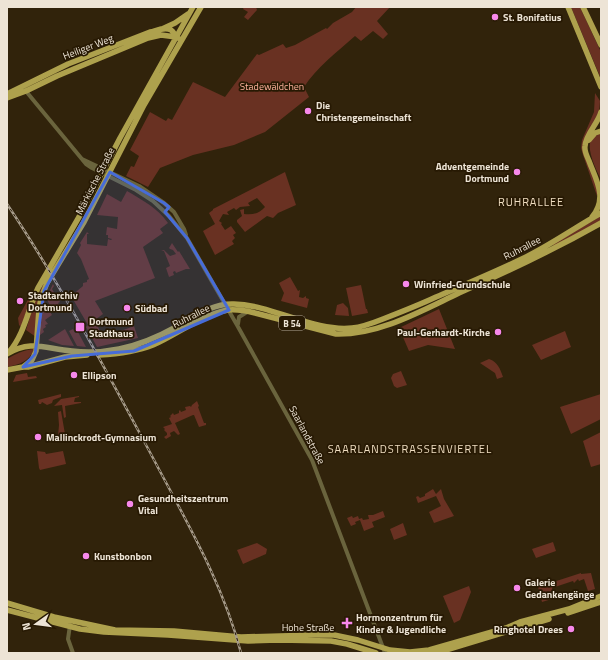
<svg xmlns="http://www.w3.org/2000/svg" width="608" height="660" font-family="'Titillium Web',sans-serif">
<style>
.green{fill:#693122}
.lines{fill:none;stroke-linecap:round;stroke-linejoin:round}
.minor{stroke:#6a643d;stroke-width:4}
.major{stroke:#aea14d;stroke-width:5.5}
.rail-casing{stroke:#a79c8b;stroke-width:2.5}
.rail{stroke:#271903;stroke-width:1;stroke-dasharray:3;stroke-linecap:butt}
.marked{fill:#476cd8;fill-opacity:0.2;stroke:#476cd8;stroke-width:3;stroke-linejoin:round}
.poi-dot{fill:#f788eb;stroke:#271903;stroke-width:1.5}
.labels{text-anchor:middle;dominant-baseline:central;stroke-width:3.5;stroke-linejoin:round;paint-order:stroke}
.shield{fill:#271903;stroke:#b2a797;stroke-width:1}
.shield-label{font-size:9px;font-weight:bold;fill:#ede4d6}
.poi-label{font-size:10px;font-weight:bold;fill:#ede4d6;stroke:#271903;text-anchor:start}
.street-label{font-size:10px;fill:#ede4d6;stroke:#271903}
.park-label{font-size:10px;fill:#feb39e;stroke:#271903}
.neighbourhood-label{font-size:11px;letter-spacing:1px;fill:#efddc1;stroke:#271903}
</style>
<rect width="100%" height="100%" fill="#31230b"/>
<path class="green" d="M244 7H256L257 10 248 20 244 17 248 12 243 9Z
M356 7H390L377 21 388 34 383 39 373 31 361 41 355 36C338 51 316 68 304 87L309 97 265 132 234 145 193 155 160 168 148 187 126 176 131 166 134 167 139 156 130 150 150 112 166 121 168 118 172 120 193 82 225 97 257 54 259 55 283 44 286 48 295 45 326 28 327 29 333 23 352 12Z
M571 7H580L601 52V79Z
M595 93 600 101 599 113 583 142 597 187V196L583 155 581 148 582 140 594 112Z
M601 133V180C597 171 586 150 591 140 593 136 597 135 601 133Z
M285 172 296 205 278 213 273 218 267 216 245 232 237 222V220L242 216 240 210 244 209V214C252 215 259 214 265 207L257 198 248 203 250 206 240 207 236 210 234 208 227 212 229 215 223 214 219 221 222 223 221 224 225 230 231 226 236 233 233 235 235 238 232 241 234 244 215 255 203 231 215 224 209 213 213 210V209Z
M127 191C142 200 158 208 168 223L160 229 163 233 143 247 155 278 95 301 103 314 95 320 103 338 111 336 109 329H110L116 334 119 333 118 332 134 326 138 338 97 347 86 327 88 325 71 296 83 286V283L87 282V280L89 279 81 259 77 253 81 245 80 243 87 232 89 234H87V244L107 246 108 239 111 240 112 239 108 238V235H106L107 227 117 229 118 217 97 215 107 194 121 202Z
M601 216V221L554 247 553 244Z
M172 243 178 252 179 251 190 269H186L176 273 175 271 173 272 174 275 169 277 166 268 170 266 164 251H161L164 250 170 256 176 254 173 250 170 249 168 247 169 248Z
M47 275 43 288 36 337 26 330 35 301Z
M290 277 298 291 300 290 299 297 303 298 306 296V298L309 299 307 308 281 301 284 293 279 283Z
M53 284 54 286 52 289 60 302 58 303 60 307 53 311 46 298Z
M361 285 366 309H367L368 313 352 316 346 288Z
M31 294 32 296 21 327 19 325 18 318Z
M44 297 45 303 52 315 45 320 48 324 45 325 46 327 43 329 44 332 40 335V318Z
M343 303 348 308 349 316 335 315 337 305Z
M439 309 455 349 428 345 409 351 399 328Z
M65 329 74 346 62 345 48 340Z
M73 329 75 333 78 332 86 347 77 346 69 331Z
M565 331 571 347 541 360 532 345Z
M34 349C29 362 20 364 7 367V359C15 354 24 350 34 349Z
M489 359C498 362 500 369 503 377L497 379 495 373 480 363Z
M401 371 407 385 397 388 394 386 391 378 393 374Z
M27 373 28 377 36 376 37 378 13 382 16 375Z
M61 394V397L53 400 52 403 47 405 42 402 41 404H39L38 400Z
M601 394V419L571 434 560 407Z
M79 396V397L75 398 74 402H81V403L65 406 66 417 64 418 62 405 54 406 61 399Z
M197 401 199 406 198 407 204 423H206V425L199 427 194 415H193L175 423 180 434 178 435 174 431 170 433 171 436 166 439 164 437 167 435V433L164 430 165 429 163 427 172 424 169 418 171 417 170 416 173 413 174 415 179 413V411L180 410 181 412 186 410 185 407 190 406 191 407 192 405Z
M61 411 65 434 58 436 59 425 58 412Z
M601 432V464L591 467 583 441Z
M37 451 45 452 46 454 63 451 66 464 40 470 39 468Z
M433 489 436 494 441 489 444 499 454 516 434 523 429 512 441 506 436 496 418 503 416 497 418 496 420 498 425 496V494Z
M383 511 385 517 372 522 374 527 364 531 360 520 355 522 356 524 351 526 347 518 352 516 353 518 358 516 359 519 362 518 363 520 369 519 368 515H373Z
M403 523 407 535 394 540 390 529Z
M553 542 556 551 536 558 532 549Z
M257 543 267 549 266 554 243 564 237 550Z
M581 573V574L591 573 595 589 588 591 584 579 579 581 578 579 574 583 573 581 552 588 555 598 542 602 538 587Z
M469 586 471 592 460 620 454 623 443 596Z"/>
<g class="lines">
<path class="minor" d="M25 90 86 164 92 168 136 190 153 201 169 216 187 238 237 325 312 460 385 653
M82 159 139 186 164 203 174 212 184 229 186 235
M238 324 239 317 247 312
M70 625 68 639 73 653"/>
<path class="major" d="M568 7 601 87
M583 7 601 45
M162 29 175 23 188 14
M7 94 68 64 150 32C156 31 165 26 171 30 174 32 175 36 178 38
M7 98 26 91 57 76 148 38 161 35 176 37
M589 140 595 133 601 131
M592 217C608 198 596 180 589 161 587 156 584 151 585 146 586 133 598 124 601 112
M9 352C25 333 28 309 38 288L79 217 120 138 193 7
M7 354C31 339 46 349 72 351 87 353 104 352 119 349 140 345 158 337 176 327 194 317 212 303 234 304 273 305 313 332 352 328 363 327 373 323 383 319 401 312 419 305 436 297 466 284 497 271 526 257 552 244 576 227 601 213
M99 355C118 354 136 352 153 345 178 334 201 315 228 310 237 309 247 311 255 313L336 334C379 335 421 311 459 293 507 272 555 249 601 223
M23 367 32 360 36 351 39 309 41 298 47 283 84 222 144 105 201 7
M7 370 23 367H28L65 357 87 355
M7 603 54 617 115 630 174 631 241 637 315 635H334L358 640 390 650 410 652 429 650 506 628 520 622 569 609 601 596
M7 610 80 629 104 632 168 635 248 641 278 640 331 641 347 644 376 653
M568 613 601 602
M436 653 549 619"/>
<g class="rail-casing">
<path id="rail" d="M7 204C61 285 107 372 153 458 186 521 223 583 241 653"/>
</g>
<use href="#rail" class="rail"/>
</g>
<path class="marked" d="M110 172 164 203 169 207 165 212 187 238 229 310 134 351 72 356 23 367 35 354 44 291Z"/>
<g class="poi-dot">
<circle cx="495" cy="17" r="4"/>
<circle cx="308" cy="111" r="4"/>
<circle cx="517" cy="172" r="4"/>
<circle cx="406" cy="284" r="4"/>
<circle cx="20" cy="301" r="4"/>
<circle cx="127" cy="308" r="4"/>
<rect x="75" y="322" width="10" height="10" rx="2"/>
<circle cx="498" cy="332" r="4"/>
<circle cx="74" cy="375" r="4"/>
<circle cx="38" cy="437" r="4"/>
<circle cx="130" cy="504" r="4"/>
<circle cx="86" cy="556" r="4"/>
<circle cx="517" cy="588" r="4"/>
<path d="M345 617h4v4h4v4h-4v4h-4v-4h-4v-4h4z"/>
<circle cx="571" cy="629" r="4"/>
</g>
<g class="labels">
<rect class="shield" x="279" y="316" width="26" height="14" rx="3"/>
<g class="shield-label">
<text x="292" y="323">B 54</text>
</g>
<g class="poi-label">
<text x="503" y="17">St. Bonifatius</text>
<text x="316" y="105">Die<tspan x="316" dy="12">Christengemeinschaft</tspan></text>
<text x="509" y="166" text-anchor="end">Adventgemeinde<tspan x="509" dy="12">Dortmund</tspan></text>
<text x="414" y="284">Winfried-Grundschule</text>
<text x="28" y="295">Stadtarchiv<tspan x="28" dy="12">Dortmund</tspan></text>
<text x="135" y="308">Südbad</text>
<text x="89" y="321">Dortmund<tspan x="89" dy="12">Stadthaus</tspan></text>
<text x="490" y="332" text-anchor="end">Paul-Gerhardt-Kirche</text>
<text x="82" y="375">Ellipson</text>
<text x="46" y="437">Mallinckrodt-Gymnasium</text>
<text x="138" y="498">Gesundheitszentrum<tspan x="138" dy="12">Vital</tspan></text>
<text x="94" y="556">Kunstbonbon</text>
<text x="525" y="582">Galerie<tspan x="525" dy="12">Gedankengänge</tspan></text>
<text x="356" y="617">Hormonzentrum für<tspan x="356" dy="12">Kinder &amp; Jugendliche</tspan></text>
<text x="563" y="629" text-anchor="end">Ringhotel Drees</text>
</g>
<g class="street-label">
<text transform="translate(88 47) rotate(-21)">Heiliger Weg</text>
<text transform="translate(95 181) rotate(-63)">Märkische Straße</text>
<text transform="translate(522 248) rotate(-27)">Ruhrallee</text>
<text transform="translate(191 316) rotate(-26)">Ruhrallee</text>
<text transform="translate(307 435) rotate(62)">Saarlandstraße</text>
<text x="308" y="627">Hohe Straße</text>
</g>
<g class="park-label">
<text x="272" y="86">Stadewäldchen</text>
</g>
<g class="neighbourhood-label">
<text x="531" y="202">RUHRALLEE</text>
<text x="410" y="449">SAARLANDSTRASSENVIERTEL</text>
</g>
</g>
<rect width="608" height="660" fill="none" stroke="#ede4d6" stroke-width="16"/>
<g transform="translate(36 624) rotate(256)" stroke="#271903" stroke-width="3" paint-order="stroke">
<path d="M0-3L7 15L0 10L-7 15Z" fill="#ede4d6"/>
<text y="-6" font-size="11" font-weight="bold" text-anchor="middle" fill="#ede4d6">N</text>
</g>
</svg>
